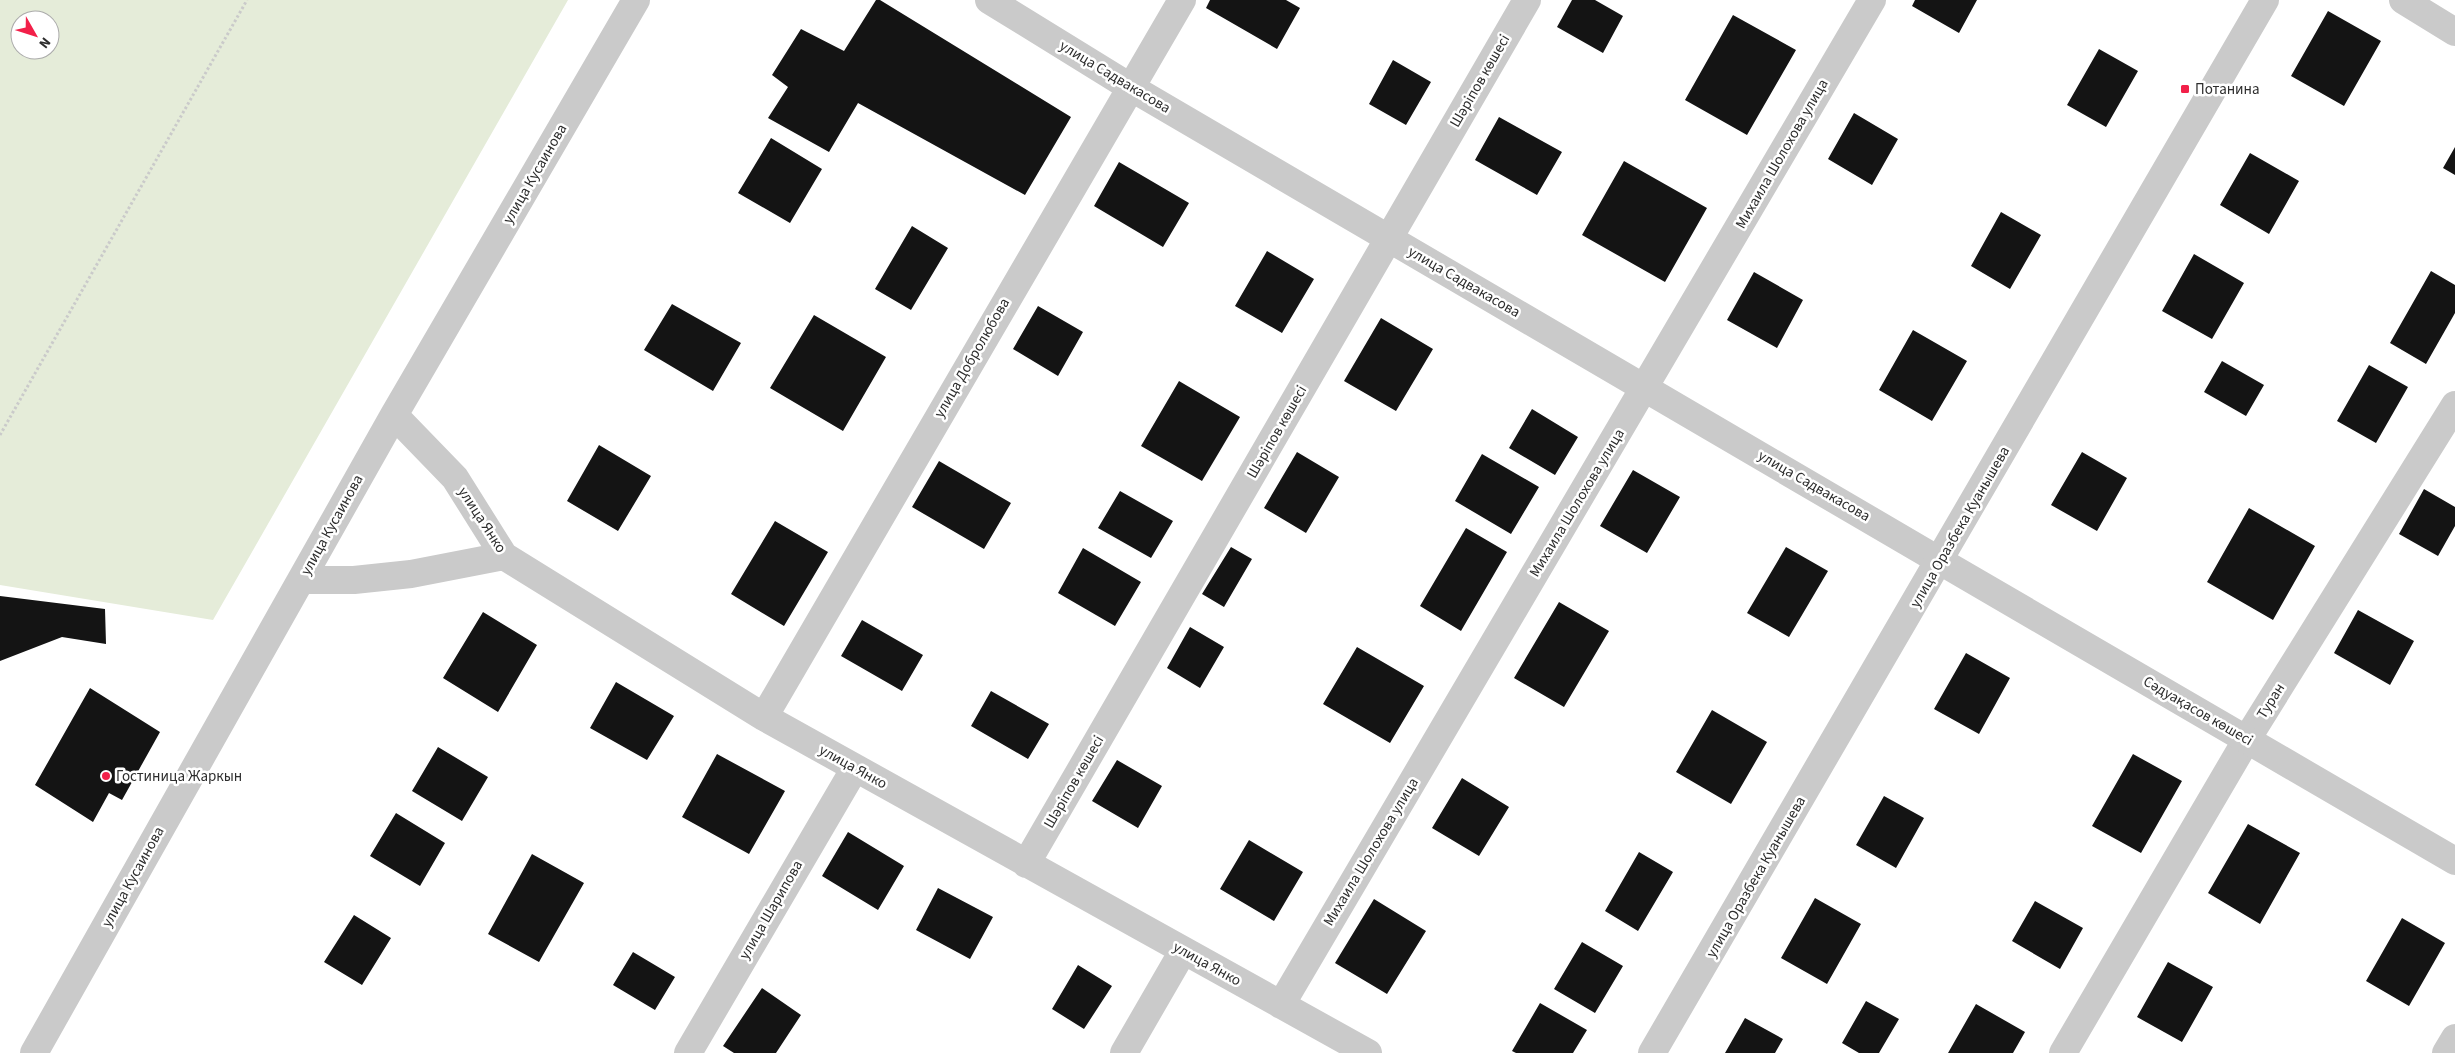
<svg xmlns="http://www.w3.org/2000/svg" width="2455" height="1053" font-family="'Source Sans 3',sans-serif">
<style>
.green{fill:#e5ecd9;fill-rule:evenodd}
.building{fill:#141414}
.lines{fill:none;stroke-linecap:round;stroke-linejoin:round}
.path{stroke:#cacaca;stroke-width:3;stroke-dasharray:2.5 2.5;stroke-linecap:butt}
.minor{stroke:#cacaca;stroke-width:28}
.tertiary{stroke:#cacaca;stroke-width:28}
.poi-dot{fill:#f22049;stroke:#fff;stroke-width:2}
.labels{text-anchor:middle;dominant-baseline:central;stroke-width:5;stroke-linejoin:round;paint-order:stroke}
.street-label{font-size:15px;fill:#2d2d2d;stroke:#fff}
.poi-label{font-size:15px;fill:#2d2d2d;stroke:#fff;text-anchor:start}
</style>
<rect width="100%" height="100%" fill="#fff"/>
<path class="green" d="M0 0H568L213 620 0 585ZM20 20H50V50H20Z"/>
<path class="building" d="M876 0H880L1071 117 1025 195 858 103 829 152 768 118 788 87 772 75 801 29 844 51Z
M1210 0H1286L1300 8 1277 49 1206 8Z
M1572 0H1595L1623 16 1603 53 1557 27Z
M1915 0H1977L1959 33 1912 6Z
M2328 11 2381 41 2344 106 2291 76Z
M1733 15 1796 50 1747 135 1685 100Z
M2099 49 2138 71 2106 127 2067 105Z
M1393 60 1431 82 1406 125 1369 104Z
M1854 113 1898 139 1872 185 1828 159Z
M1499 117 1562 152 1537 195 1475 160Z
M771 138 822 169 790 223 738 193Z
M2455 147V175L2443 168Z
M2250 153 2299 181 2269 234 2220 205Z
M1624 161 1707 208 1665 282 1582 235Z
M1119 162 1189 203 1163 247 1094 206Z
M2001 212 2041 235 2010 289 1971 266Z
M912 226 948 248 911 310 875 289Z
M1267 251 1314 279 1282 333 1235 306Z
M2194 254 2244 283 2212 339 2162 311Z
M2431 271 2455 285V313L2426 364 2390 343Z
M1754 272 1803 300 1777 348 1727 320Z
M672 304 741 343 713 391 644 350Z
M1038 306 1083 332 1058 376 1013 349Z
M814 315 886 357 843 431 770 388Z
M1381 318 1433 349 1396 411 1344 381Z
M1913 330 1967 361 1932 421 1879 390Z
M2222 361 2264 385 2246 416 2204 392Z
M2369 365 2408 387 2376 443 2337 421Z
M1179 381 1240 417 1202 481 1141 446Z
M1532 409 1578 437 1555 475 1509 448Z
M599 445 651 476 618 531 567 501Z
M1297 452 1339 477 1306 533 1264 508Z
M2082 452 2127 478 2097 531 2051 505Z
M1482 454 1539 487 1511 534 1455 501Z
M939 461 1011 503 984 549 912 507Z
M1633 470 1680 497 1647 553 1600 526Z
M2424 489 2455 507V526L2438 556 2399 534Z
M1120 491 1173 521 1151 558 1098 528Z
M2249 508 2315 546 2273 620 2207 582Z
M775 521 828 552 784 626 731 594Z
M1466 528 1507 552 1461 631 1420 606Z
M1231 547 1252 559 1224 607 1202 594Z
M1786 547 1828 571 1789 637 1747 613Z
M1083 548 1141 582 1115 626 1058 593Z
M0 596 105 609 106 644 62 637 0 661Z
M1559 602 1609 631 1564 707 1514 678Z
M2358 610 2414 641 2390 685 2334 653Z
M483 612 537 645 498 712 443 678Z
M862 620 923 655 902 691 841 656Z
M1190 627 1224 647 1200 688 1167 668Z
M1357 647 1424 686 1390 743 1323 704Z
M1966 653 2010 678 1979 734 1934 709Z
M616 682 674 716 647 760 590 728Z
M90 688 160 732 122 800 109 793 93 822 35 785Z
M991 691 1049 724 1028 759 971 726Z
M1712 710 1767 742 1731 804 1676 772Z
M438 747 488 777 462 821 412 791Z
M717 754 785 791 749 854 682 817Z
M2133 754 2182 781 2141 853 2092 826Z
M1117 760 1162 786 1138 828 1092 801Z
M1462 778 1509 807 1479 856 1432 828Z
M1884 796 1924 818 1896 868 1856 845Z
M396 813 445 843 420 886 370 856Z
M2248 824 2300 853 2260 924 2208 893Z
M848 832 904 866 878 910 822 876Z
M1249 840 1303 872 1274 921 1220 889Z
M1639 852 1673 872 1638 931 1605 911Z
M532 854 584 883 539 962 488 934Z
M938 888 993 917 970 959 916 930Z
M1815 898 1861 924 1827 984 1781 958Z
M1374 899 1426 931 1387 994 1335 963Z
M2035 901 2083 928 2060 969 2012 941Z
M354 915 391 938 362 985 324 962Z
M2402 918 2445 943 2409 1006 2366 981Z
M1582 942 1623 966 1595 1013 1554 989Z
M633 952 675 977 655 1010 613 985Z
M2168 962 2213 987 2182 1042 2137 1017Z
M1078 965 1112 986 1084 1029 1052 1009Z
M762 988 801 1015 776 1053H734L723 1046Z
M1866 1001 1899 1019 1879 1053H1859L1842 1043Z
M1540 1003 1587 1030 1573 1053H1516L1512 1051Z
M1976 1004 2025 1032 2013 1053H1948Z
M1745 1018 1783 1039 1775 1053H1725Z"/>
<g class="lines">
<path class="path" d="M0 435 247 0"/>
<path class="minor" d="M989 0 1130 87 1940 561
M2403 0 2455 32
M394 415 455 478 504 556 764 717 1368 1053
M301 580H354L411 574 504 556
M764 717 1182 0
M1026 864 1527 0
M1281 1005 1872 0
M34 1053 394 415 636 0
M688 1053 855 768
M1124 1053 1183 951
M2063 1053 2247 739 2455 405
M2446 1053 2455 1038"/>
<path class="tertiary" d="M1940 561 2455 861
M1652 1053 2265 0"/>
</g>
<g class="poi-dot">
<rect x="2180" y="84" width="10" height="10" rx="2.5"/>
<circle cx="106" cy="776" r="5"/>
</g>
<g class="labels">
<g class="street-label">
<text transform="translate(1115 77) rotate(31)">улица Садвакасова</text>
<text transform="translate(1480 81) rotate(-60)">Шәріпов көшесі</text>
<text transform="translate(1782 154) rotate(-60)">Михаила Шолохова улица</text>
<text transform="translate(535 174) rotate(-60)">улица Кусаинова</text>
<text transform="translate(1464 282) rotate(30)">улица Садвакасова</text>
<text transform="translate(972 358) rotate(-60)">улица Добролюбова</text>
<text transform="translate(1277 432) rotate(-60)">Шәріпов көшесі</text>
<text transform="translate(1814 486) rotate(30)">улица Садвакасова</text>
<text transform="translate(1577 503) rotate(-59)">Михаила Шолохова улица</text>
<text transform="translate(482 520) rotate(57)">улица Янко</text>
<text transform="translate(332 525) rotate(-61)">улица Кусаинова</text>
<text transform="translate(1960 527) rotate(-60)">улица Оразбека Куанышева</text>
<text transform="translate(2271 701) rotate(-58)">Туран</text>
<text transform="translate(2198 711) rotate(30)">Сәдуақасов көшесі</text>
<text transform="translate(853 767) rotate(29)">улица Янко</text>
<text transform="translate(1074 782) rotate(-60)">Шәріпов көшесі</text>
<text transform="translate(1371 852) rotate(-59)">Михаила Шолохова улица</text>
<text transform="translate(133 877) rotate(-61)">улица Кусаинова</text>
<text transform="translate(1756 877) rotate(-60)">улица Оразбека Куанышева</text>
<text transform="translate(771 910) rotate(-60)">улица Шарипова</text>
<text transform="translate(1207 964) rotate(29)">улица Янко</text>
</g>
<g class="poi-label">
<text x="2195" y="89">Потанина</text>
<text x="116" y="776">Гостиница Жаркын</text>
</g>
</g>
<g transform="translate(35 35) rotate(129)"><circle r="24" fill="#ffffff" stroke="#ababab"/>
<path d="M0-4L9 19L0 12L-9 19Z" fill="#f22049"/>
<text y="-8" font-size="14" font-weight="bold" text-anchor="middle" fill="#2d2d2d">N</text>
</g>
</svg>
